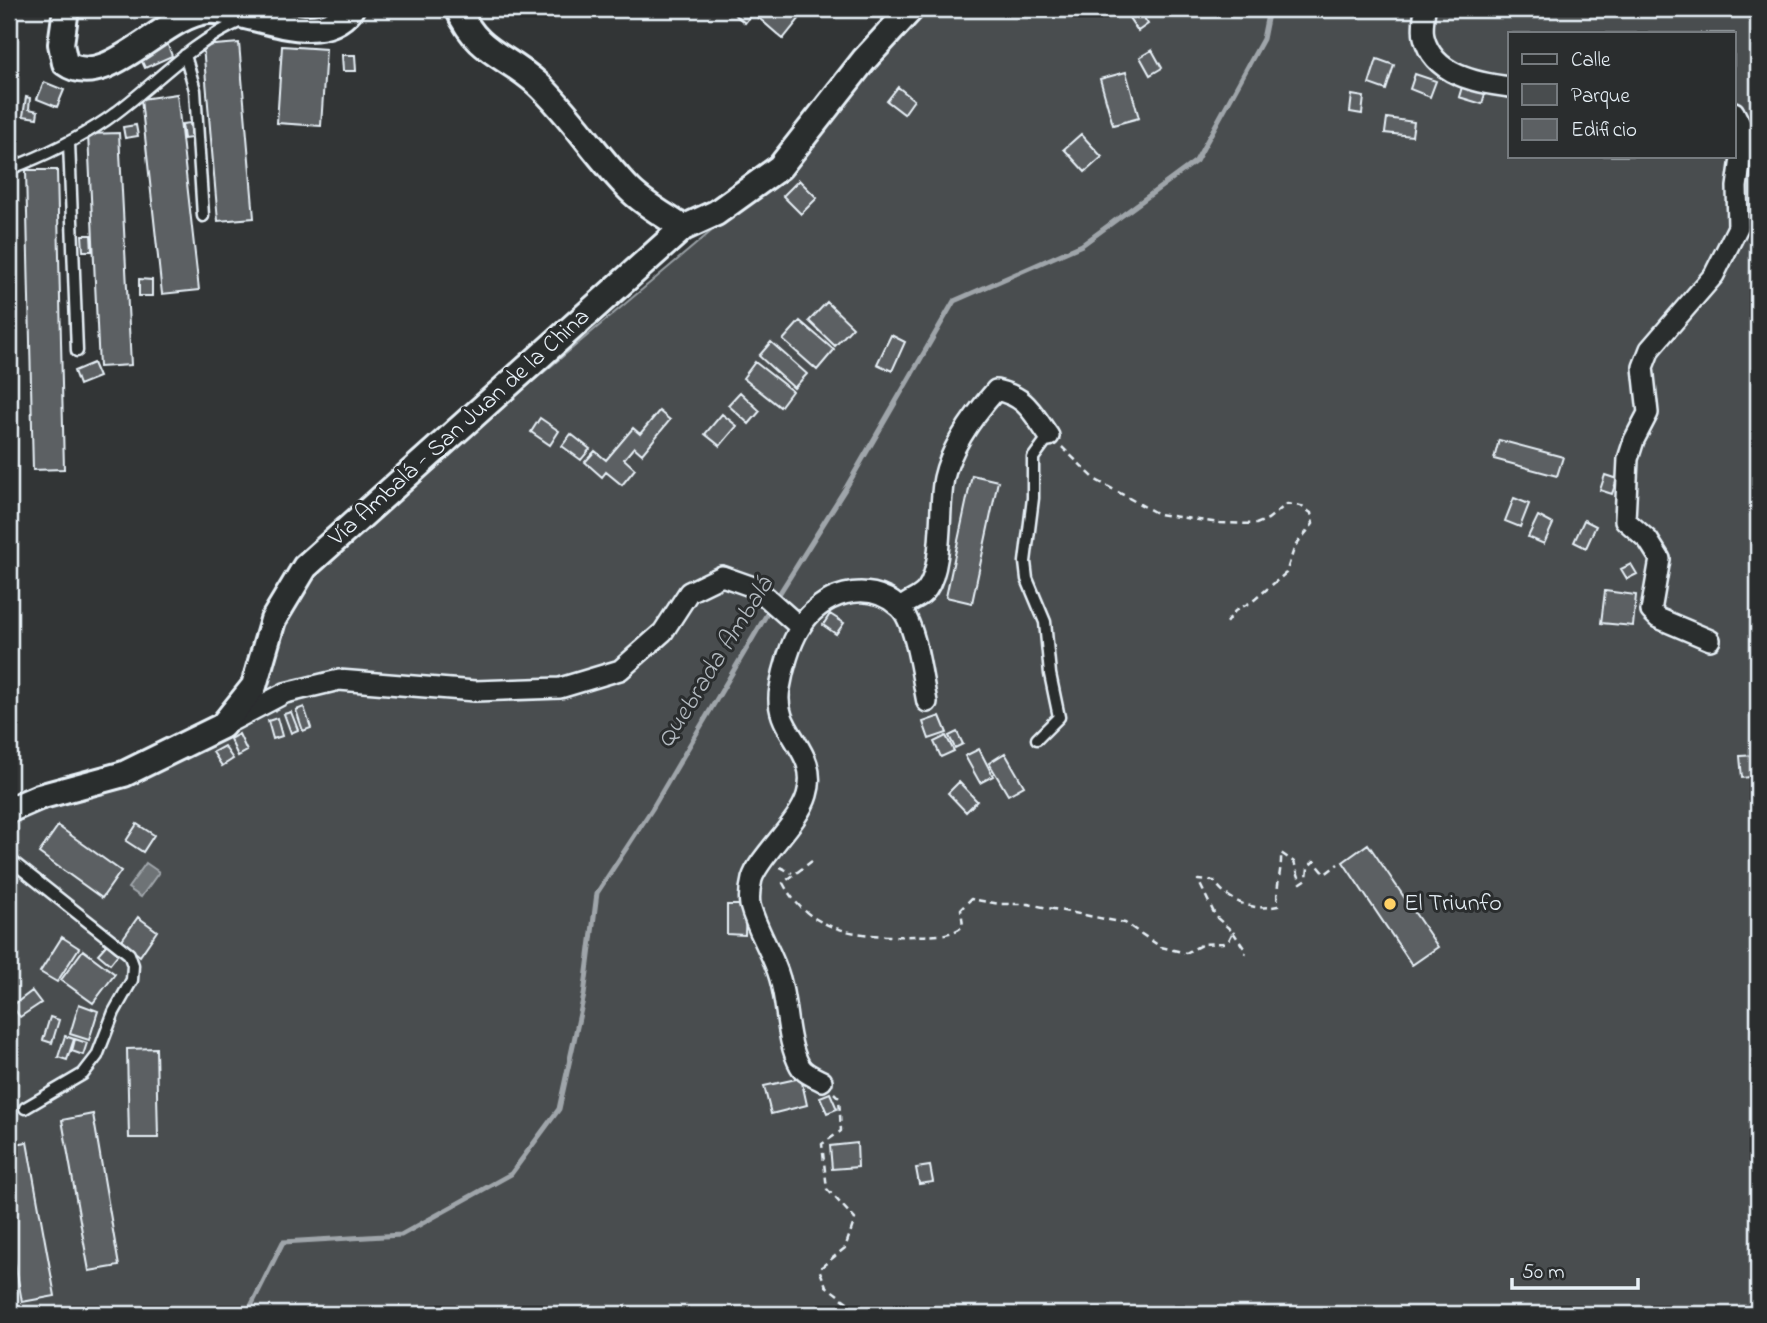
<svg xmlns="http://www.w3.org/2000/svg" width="1767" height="1323" font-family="'Indie Flower',sans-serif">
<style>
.green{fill:#494d4f;stroke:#989fa4;stroke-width:2;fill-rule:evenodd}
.water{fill:#6e7376;stroke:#9fa5aa;stroke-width:2}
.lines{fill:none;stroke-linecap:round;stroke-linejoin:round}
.stream{stroke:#9fa5aa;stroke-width:5}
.building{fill:#5c6063;stroke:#e8f1f8;stroke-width:2}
.service-casing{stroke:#e8f1f8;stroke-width:15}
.minor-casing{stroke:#e8f1f8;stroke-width:24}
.tertiary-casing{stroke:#e8f1f8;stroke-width:30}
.path{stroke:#e8f1f8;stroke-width:2.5;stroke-dasharray:7 5;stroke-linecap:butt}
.service{stroke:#2a2d2e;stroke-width:10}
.minor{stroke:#2a2d2e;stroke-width:19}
.tertiary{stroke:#2a2d2e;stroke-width:24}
.poi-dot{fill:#ffd166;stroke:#2a2d2e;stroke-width:2.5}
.labels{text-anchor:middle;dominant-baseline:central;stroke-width:6;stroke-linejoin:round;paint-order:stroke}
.street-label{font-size:24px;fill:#e8f1f8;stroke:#2a2d2e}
.poi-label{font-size:24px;fill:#e8f1f8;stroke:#2a2d2e;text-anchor:start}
.water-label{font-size:26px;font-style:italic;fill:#b1b8be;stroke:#2a2d2e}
</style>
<rect width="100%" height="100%" fill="#323536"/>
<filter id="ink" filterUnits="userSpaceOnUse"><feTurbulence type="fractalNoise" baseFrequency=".0143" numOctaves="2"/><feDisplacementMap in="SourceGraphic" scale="14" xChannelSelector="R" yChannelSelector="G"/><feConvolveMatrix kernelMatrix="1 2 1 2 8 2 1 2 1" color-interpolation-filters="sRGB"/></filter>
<g filter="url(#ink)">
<path class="green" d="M928 9H1758V1314H9V810L222 726 309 570 784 170ZM1510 33H1734V156H1510Z"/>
<path class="water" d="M146 863 159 872 141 897 128 888Z"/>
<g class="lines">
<path class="stream" d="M776 599 847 486 954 301 1082 245 1196 161 1263 39 1269 9
M247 1314 283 1242 401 1235 511 1174 559 1109 584 995 597 893 652 809 771 607"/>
</g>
<path class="building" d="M728 9H794L791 12 799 19 783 39 753 13 745 23Z
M1123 9H1138L1148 24 1138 31Z
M167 43 172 56 145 68 139 55Z
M239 43 254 218 218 221 203 46Z
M282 46 326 49 321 126 277 123Z
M1152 50 1162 68 1150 75 1140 57Z
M342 55H355L356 71H343Z
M1377 59 1394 65 1386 90 1369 84Z
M1126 72 1139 118 1113 125 1100 79Z
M1415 74 1436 81 1430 97 1410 89Z
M1464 80 1487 87 1482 104 1459 97Z
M44 82 64 90 57 107 37 99Z
M898 87 914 100 904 114 887 101Z
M177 94 199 290 162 294 141 99Z
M1352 95 1364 97 1362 114 1350 112Z
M26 97 30 98 29 109 38 111 37 118 23 116Z
M1387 118 1414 122 1412 136 1385 133Z
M190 123 192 138 184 139 182 124Z
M136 125 138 136 125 138 123 127Z
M119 133 131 365 99 367 88 134Z
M1081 134 1102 157 1085 172 1064 149Z
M26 170H57L64 469 33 470Z
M799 180 817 198 801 214 783 196Z
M82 235H91L92 251H83Z
M139 279 152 280V296H139Z
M827 302 853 327 835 346 809 321Z
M800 321 834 350 817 370 783 340Z
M891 335 905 342 892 371 877 364Z
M771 342 807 374 794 388 759 356Z
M755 362 792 391 780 407 743 378Z
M93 363 99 377 79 385 74 371Z
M740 392 760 411 749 424 728 405Z
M659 411 670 420 642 454 634 447 624 459 635 469 622 485 606 472 602 477 585 462 595 451 606 460 633 428 640 434Z
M722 414 737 426 720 446 705 434Z
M540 418 559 431 550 445 531 432Z
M571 434 590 449 581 460 562 446Z
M1499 440 1563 457 1557 476 1494 459Z
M972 475 998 481 972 603 946 597Z
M1605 475 1617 479 1612 494 1600 490Z
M1514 498 1529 504 1520 527 1505 521Z
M1538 516 1553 524 1544 544 1528 537Z
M1584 520 1596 526 1586 548 1574 542Z
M1631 564 1637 574 1627 579 1621 569Z
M1605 591 1636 595 1633 626 1601 623Z
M830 614 844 623 836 634 823 625Z
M304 707 311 728 303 731 296 710Z
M291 712 298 730 291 733 284 714Z
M940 716 947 733 929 739 923 722Z
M277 718 282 736 273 739 268 721Z
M957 732 963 744 955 748 949 736Z
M239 734 247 751 238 756 230 739Z
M946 736 954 751 941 757 934 742Z
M224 746 233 759 222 766 213 752Z
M979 749 993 776 980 783 965 756Z
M1005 753 1024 786 1008 795 989 763Z
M1758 755V776L1742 778 1740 756Z
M959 782 977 801 966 812 948 793Z
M137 824 154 835 143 852 126 841Z
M58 826 121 871 102 898 39 853Z
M1368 844 1438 947 1412 965 1343 862Z
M727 905H746L745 935 727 934Z
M138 917 157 931 140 956 121 941Z
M62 937 79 948 57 982 40 972Z
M107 944 118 954 110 964 98 954Z
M83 950 115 974 93 1003 61 980Z
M32 991 41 1003 20 1017 12 1006Z
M79 1004 98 1011 89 1040 70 1034Z
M50 1017 59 1020 52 1043 43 1040Z
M65 1036 74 1039 67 1060 58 1057Z
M75 1039 87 1043 83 1055 72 1051Z
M156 1048 158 1138H129L127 1049Z
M801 1078 807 1105 771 1114 764 1086Z
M830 1093 837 1109 827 1113 820 1097Z
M93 1114 119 1266 89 1271 62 1120Z
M27 1142 55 1296 22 1302 9 1228V1145Z
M857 1143 858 1167 832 1169 830 1146Z
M930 1166 933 1182 919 1184 916 1168Z"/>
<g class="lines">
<g class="service-casing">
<path id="service" d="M185 55 195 90 203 216
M69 142 77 351
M9 169C43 156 75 141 106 120 152 88 188 44 241 21
M1037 739 1059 717 1050 674 1045 622 1027 579 1025 562 1033 498V458L1049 436
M9 859 129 954 133 965 132 980 114 1012 97 1056 83 1074 25 1108"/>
</g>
<g class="minor-casing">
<path id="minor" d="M1425 9C1424 17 1422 29 1424 37 1433 75 1477 83 1510 87
M901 608C909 600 920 599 927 589 944 565 938 507 944 478 951 446 975 414 996 390 1027 397 1031 411 1049 436
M1710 640 1658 618 1651 611 1660 559 1648 540 1625 520 1628 459 1634 440 1648 413 1643 367 1650 349 1714 275 1738 227 1737 187 1742 151 1741 126 1734 112
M226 724 285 693 339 680 475 691 560 688 620 670 663 632 689 592 722 576 756 588 800 627
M822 1081C814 1077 804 1073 800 1066 786 1041 788 1006 780 979 773 953 757 932 750 905 749 898 750 887 752 879 759 856 799 823 807 795 821 749 771 733 780 688 783 670 790 644 800 628 819 594 868 578 899 607 916 622 922 679 927 702"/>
</g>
<g class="tertiary-casing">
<path id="tertiary" d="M66 9 61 44 65 63C106 93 163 14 208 11 250 8 317 52 351 9
M458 9C478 54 505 54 538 84 572 116 597 157 630 190 645 205 666 216 683 228
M9 810 39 797 124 774 222 726 254 686 273 620 305 567 683 228 716 213 780 167 864 60 911 9"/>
</g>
<path class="path" d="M1062 447 1096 480 1158 514 1220 523 1256 524 1268 519 1287 504 1301 506 1311 513 1313 524 1295 546 1286 573 1253 601 1235 611 1225 624
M812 861 783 883C810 935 864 937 916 936 931 935 951 937 963 926L961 909 971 899 1000 904H1028L1125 923 1161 947 1186 953 1203 944 1223 943 1229 940 1233 932 1216 917 1198 880 1214 881C1230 903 1252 911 1278 906 1275 887 1282 872 1281 853L1294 862 1301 883 1307 879 1308 867 1314 861 1325 874 1338 864
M780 867 792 873
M1233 932 1246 951 1245 954
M834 1093 839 1098 841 1131 822 1144 827 1189 855 1219 845 1248 819 1269 826 1286 851 1305"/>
<use href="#service" class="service"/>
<use href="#minor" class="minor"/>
<use href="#tertiary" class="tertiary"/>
</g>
</g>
<circle class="poi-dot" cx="1390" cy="904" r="7"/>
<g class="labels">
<g class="street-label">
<text transform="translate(460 428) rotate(-42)">Vía Ambalá - San Juan de la China</text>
</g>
<g class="poi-label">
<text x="1404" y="904">El Triunfo</text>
</g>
<g class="water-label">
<text transform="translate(716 663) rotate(-58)">Quebrada Ambalá</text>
</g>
</g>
<rect width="1767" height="1323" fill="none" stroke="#2a2d2e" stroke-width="35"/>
<rect x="18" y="18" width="1732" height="1288" fill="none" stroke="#e8f1f8" stroke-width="2.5" filter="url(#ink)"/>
<rect x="1508" y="32" width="228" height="126" fill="#2a2d2e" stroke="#767b7f" stroke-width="2"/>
<rect x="1522" y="54" width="35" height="10" fill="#2a2d2e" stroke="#767b7f" stroke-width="2"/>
<text x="1571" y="66" font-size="21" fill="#e8f1f8">Calle</text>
<rect x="1522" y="84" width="35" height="21" fill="#494d4f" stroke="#767b7f" stroke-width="2"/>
<text x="1571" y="102" font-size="21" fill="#e8f1f8">Parque</text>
<rect x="1522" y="119" width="35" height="21" fill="#5c6063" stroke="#767b7f" stroke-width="2"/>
<text x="1571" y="136" font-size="21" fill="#e8f1f8">Edificio</text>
<path d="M1512 1278v10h126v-10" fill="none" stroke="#e8f1f8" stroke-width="3.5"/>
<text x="1522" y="1278" font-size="21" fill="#e8f1f8" stroke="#2a2d2e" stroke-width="5" paint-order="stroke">50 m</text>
</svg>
